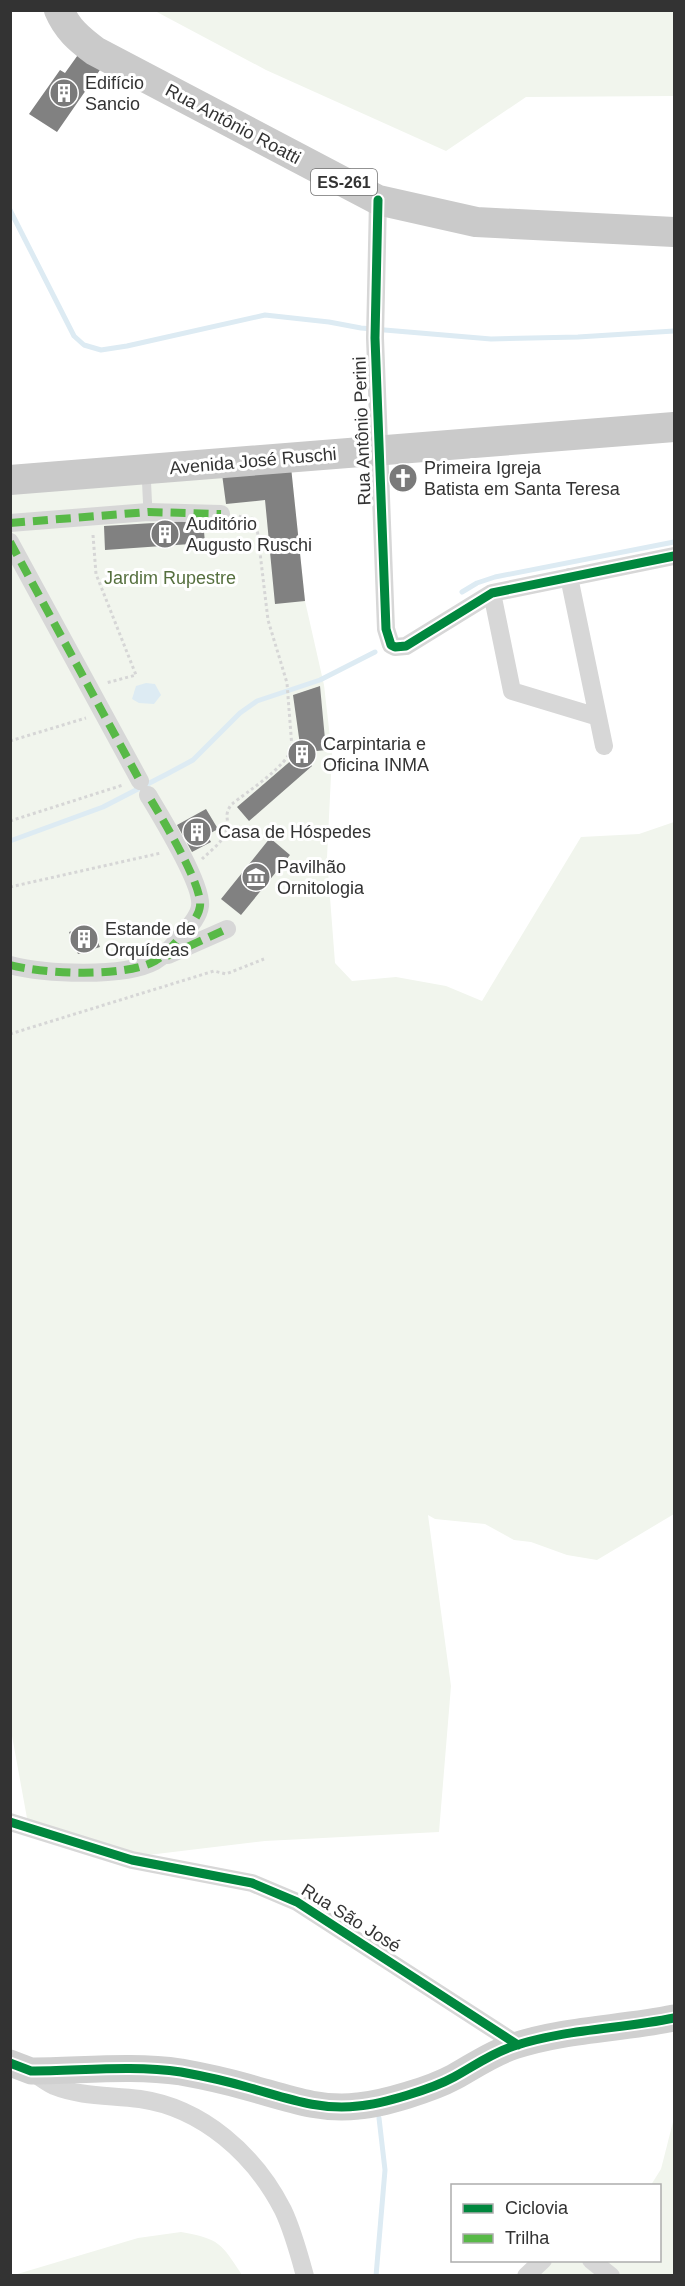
<svg xmlns="http://www.w3.org/2000/svg" width="685" height="2286" font-family="Helvetica,sans-serif">
<style>
.green{fill:#f1f5ed}
.water{fill:#ddebf3}
.lines{fill:none;stroke-linecap:round;stroke-linejoin:round}
.stream{stroke:#ddebf3;stroke-width:5}
.building{fill:#818181}
.path{stroke:#d6d6d6;stroke-width:3;stroke-dasharray:3 3;stroke-linecap:butt}
.lane{stroke:#d7d7d7;stroke-width:9}
.street{stroke:#d7d7d7;stroke-width:18}
.secondary{stroke:#d0d0d0;stroke-width:27}
.primary{stroke:#cacaca;stroke-width:30}
.quiet{stroke:#58b947;stroke-width:8;stroke-dasharray:15 8;stroke-linecap:butt}
.cycleway-casing{stroke:#fff;stroke-width:13}
.cycleway{stroke:#00873e;stroke-width:9}
.labels{text-anchor:middle;dominant-baseline:central;stroke-width:6;stroke-linejoin:round;paint-order:stroke}
.shield{fill:#fff;stroke:#707070;stroke-width:1.5}
.shield-label{font-size:16px;font-weight:bold;fill:#333}
.poi-label{font-size:18px;fill:#333;stroke:#fff;text-anchor:start}
.street-label{font-size:18px;fill:#333;stroke:#fff}
.park-label{font-size:18px;fill:#56703f;stroke:#fff}
</style>
<rect width="100%" height="100%" fill="#fff"/>
<path class="green" d="M155 11H674V96L526 97 446 151 266 70Z
M291 467 305 601 324 685 332 755 327 858 335 963 352 981 396 977 446 986 482 1001 581 837 639 834 674 822V1514L597 1560 567 1555 531 1542 514 1540 485 1524 435 1519 428 1515 451 1686 439 1832 265 1841 148 1855 29 1829 10 1725V489Z
M674 2118V2275L538 2276 553 2261 660 2260V2186L651 2185 661 2169Z
M181 2232C220 2239 221 2243 242 2275H14L138 2238Z"/>
<path class="water" d="M146 683 155 684 161 695 154 704 139 703 132 699 136 686Z"/>
<g class="lines">
<path class="stream" d="M10 210 74 336 84 345 101 350 127 346 265 315 329 322 361 328 491 339 578 337 674 331
M462 592 477 583 495 577 674 542
M10 841 103 807 167 774 193 760 240 713 257 701 320 680 375 652
M376 2276 385 2170 379 2118"/>
</g>
<path class="building" d="M80 52 102 67 57 132 29 114 60 70 65 73Z
M291 467 305 601 275 604 265 500 226 504 222 474Z
M203 520 205 543 105 550 104 526Z
M320 686 326 750 307 752 304 756 312 766 249 821 237 807 301 752 293 695Z
M206 809 218 829 207 835 211 842 192 852 177 825Z
M270 838 290 855 241 915 221 899Z
M90 925 100 947 78 954 69 932Z"/>
<g class="lines">
<path class="path" d="M93 535 96 574 136 675 106 683
M10 741 86 718
M10 821 123 785
M202 859C210 851 222 843 226 832 231 820 222 816 232 804 247 792 287 766 292 748L287 683 268 620 256 519 238 516
M10 887 161 853
M10 1034 214 971 226 974 264 959"/>
<path class="lane" d="M146 472 148 512"/>
<path class="street" d="M378 200 375 338 386 629 391 645 395 647 406 646 492 593 674 556
M10 523 148 512 221 514
M10 542 140 781
M569 577 604 746
M492 593 512 691 598 717
M168 955 227 929
M10 965C44 974 124 978 155 961 164 956 174 945 181 936 188 928 199 917 200 906 203 885 160 815 148 795
M10 1822 132 1860 252 1883 297 1902 518 2045
M31 2071C38 2076 46 2082 54 2086 81 2097 111 2095 140 2099 203 2108 255 2155 283 2210 293 2231 299 2254 305 2276
M591 2260 611 2276
M526 2276 543 2260"/>
<path class="secondary" d="M10 2063 31 2071C80 2071 132 2065 181 2072 203 2076 226 2081 247 2087 284 2097 319 2111 358 2106 383 2104 432 2089 454 2077 474 2066 492 2053 514 2046 566 2029 621 2029 674 2018"/>
<path class="primary" d="M59 10C67 29 79 39 95 51L378 200 476 222 674 232
M10 480 674 427"/>
<path class="quiet" d="M10 523 148 512 221 514
M10 542 140 781
M167 956 227 929
M10 965C44 974 124 978 155 961 164 956 174 945 181 936 188 928 199 917 200 906 203 885 160 815 148 795"/>
<g class="cycleway-casing">
<path id="cycleway" d="M378 200 375 338 386 629 391 645 395 647 406 646 492 593 674 556
M10 1822 132 1860 252 1883 297 1902 518 2045
M10 2063 31 2071C80 2071 132 2065 181 2072 203 2076 226 2081 247 2087 284 2097 319 2111 358 2106 383 2104 432 2089 454 2077 474 2066 492 2053 514 2046 566 2029 621 2029 674 2018"/>
</g>
<use href="#cycleway" class="cycleway"/>
</g>
<defs>
<g id="building-disc" transform="scale(1.5)"><circle r="9.5" fill="#7a7a7a" stroke="#fff"/><path d="M-4-6H4V6H1V3H-1V6H-4ZM-2.5-4.3h1.7v1.8h-1.7ZM.8-4.3h1.7v1.8H.8ZM-2.5-1h1.7V.8h-1.7ZM.8-1h1.7V.8H.8Z" fill="#fff"/></g>
<g id="church-disc" transform="scale(1.5)"><circle r="9.5" fill="#7a7a7a" stroke="#fff"/><path d="M-1.2-6h2.4v3.5h3.3v2.4h-3.3V6h-2.4V-.1h-3.3v-2.4h3.3Z" fill="#fff"/></g>
<g id="museum-disc" transform="scale(1.5)"><circle r="9.5" fill="#7a7a7a" stroke="#fff"/><path d="M0-6L6-3V-2H-6V-3ZM-5-1h2V3h-2ZM-1-1h2V3h-2ZM3-1h2V3H3ZM-6 4H6V6H-6Z" fill="#fff"/></g>
</defs>
<g fill-rule="evenodd">
<use href="#building-disc" x="64" y="93"/>
<use href="#church-disc" x="403" y="478"/>
<use href="#building-disc" x="165" y="534"/>
<use href="#building-disc" x="302" y="754"/>
<use href="#building-disc" x="197" y="832"/>
<use href="#museum-disc" x="256" y="877"/>
<use href="#building-disc" x="84" y="939"/>
</g>
<g class="labels">
<rect class="shield" x="311" y="169" width="66" height="26" rx="4.5"/>
<g class="shield-label">
<text x="344" y="182">ES-261</text>
</g>
<g class="poi-label">
<text x="85" y="83">Edifício<tspan x="85" dy="21">Sancio</tspan></text>
<text x="424" y="468">Primeira Igreja<tspan x="424" dy="21">Batista em Santa Teresa</tspan></text>
<text x="186" y="524">Auditório<tspan x="186" dy="21">Augusto Ruschi</tspan></text>
<text x="323" y="744">Carpintaria e<tspan x="323" dy="21">Oficina INMA</tspan></text>
<text x="218" y="832">Casa de Hóspedes</text>
<text x="277" y="867">Pavilhão<tspan x="277" dy="21">Ornitologia</tspan></text>
<text x="105" y="929">Estande de<tspan x="105" dy="21">Orquídeas</tspan></text>
</g>
<g class="street-label">
<text transform="translate(233 124) rotate(28)">Rua Antônio Roatti</text>
<text transform="translate(362 431) rotate(-92)">Rua Antônio Perini</text>
<text transform="translate(253 461) rotate(-5)">Avenida José Ruschi</text>
<text transform="translate(351 1918) rotate(32)">Rua São José</text>
</g>
<g class="park-label">
<text x="170" y="578">Jardim Rupestre</text>
</g>
</g>
<rect width="685" height="2286" fill="none" stroke="#333333" stroke-width="24"/>
<rect x="451" y="2184" width="210" height="78" fill="#ffffff" stroke="#adadad" stroke-width="1.5"/>
<rect x="463" y="2204" width="30" height="9" fill="#00873e" stroke="#adadad" stroke-width="1.5"/>
<text x="505" y="2214" font-size="18" fill="#333333">Ciclovia</text>
<rect x="463" y="2234" width="30" height="9" fill="#58b947" stroke="#adadad" stroke-width="1.5"/>
<text x="505" y="2244" font-size="18" fill="#333333">Trilha</text>
</svg>
